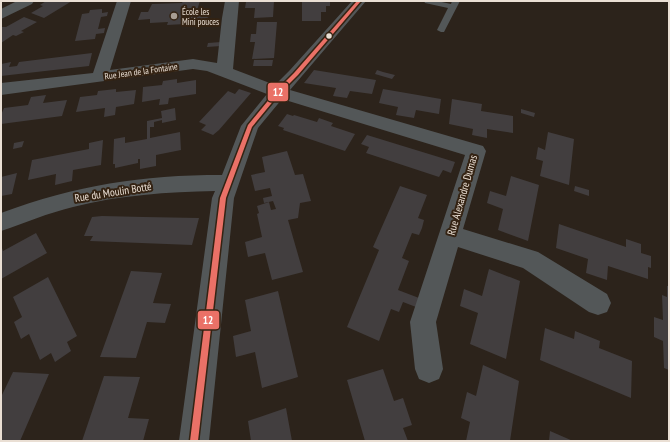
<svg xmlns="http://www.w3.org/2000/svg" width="670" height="442" font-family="'PT Sans Narrow',sans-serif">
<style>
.building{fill:#423e3f}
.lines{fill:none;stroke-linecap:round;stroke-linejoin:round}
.lane{fill:#535758;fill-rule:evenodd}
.street{fill:#535758;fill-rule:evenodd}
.bus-1-casing{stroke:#342313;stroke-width:3}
.bus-1{fill:#ea7167;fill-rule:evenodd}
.poi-dot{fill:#a89d93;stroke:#342313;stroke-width:1.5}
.bus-dot{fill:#eadfd4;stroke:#342313;stroke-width:1.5}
.labels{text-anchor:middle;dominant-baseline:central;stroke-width:4;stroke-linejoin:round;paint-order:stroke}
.far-poi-label{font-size:9px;fill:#eadfd4;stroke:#342313;text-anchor:start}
.far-street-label{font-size:9px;fill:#eadfd4;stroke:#342313}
.street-label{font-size:11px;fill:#eadfd4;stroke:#342313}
.line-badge{stroke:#342313;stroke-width:1.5}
.badge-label{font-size:11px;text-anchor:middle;font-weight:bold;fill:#fff}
</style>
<rect width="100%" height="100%" fill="#2c231b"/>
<path class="building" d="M46 1H72L44 18 31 13 43 6 40 5Z
M183 1H200L197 10H210L207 20 186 21 185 24 167 25 168 22 150 23V19L138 20 141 12H148L152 4 182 3Z
M256 1H274L273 17 254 18 255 8H245L246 2Z
M302 1H330V6H326V12H321V21H302Z
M102 9V13L108 12 107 16 101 17 98 29 105 28 104 33 96 34 95 39 75 41 82 14 89 13 90 10Z
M24 17 37 22 21 31 24 32 16 36 13 35 1 43V27H6Z
M257 22H277L274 58 252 59 255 42H250L251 34H256Z
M221 42V46L207 47 208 43Z
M92 53 89 66 1 76V64L11 62 9 67 17 66 19 62Z
M254 60H273L272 66H253Z
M314 70 376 80 372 94 350 91 347 98 333 96 336 88 304 83Z
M377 70 383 72 395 75 392 79 375 74Z
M177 79V83L196 80V94L169 98 168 104 159 105 160 99 142 102 143 87 162 85 163 81Z
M116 89V92L136 90 134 104 116 107 115 115 104 117 105 108 76 112 80 97 97 95 98 91Z
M239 89 251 93 219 130 213 135 201 130 206 125 199 122 228 91 235 94Z
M383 89 441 99 439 114 416 110 414 118 396 115 398 107 379 103Z
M46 95 43 103 67 100 62 116 1 124V115L4 108 28 105 31 97Z
M452 99 482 104 481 111 513 116V133L487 129V138L472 135 473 129 449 124Z
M175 108 176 120 162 123V120L154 122V127H150V138L180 132 181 150 156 155V166L140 169V159H138V163L115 168V164H113L114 139 125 137V143L147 139V121L162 118 161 111Z
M521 109 535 113 534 117 521 113Z
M287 114 293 116 294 115 317 122 319 118 333 123 331 126 355 134 345 151 283 130 284 128 278 126Z
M548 132 574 139 569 185 540 176 543 161 536 159 538 147 545 150Z
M367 135 455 162 451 173 443 170 439 177 366 153 369 147 361 144Z
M103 140 101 165 73 170 72 181 55 185 56 174 28 180 32 160 89 149V143Z
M24 141 22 147 13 149 14 143Z
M287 151 295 175 303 174 311 201 300 203 298 218 288 220 303 272 272 280 265 253 248 257 245 242 262 237 257 214 259 213 257 206 269 202 271 210 276 209 273 201 264 203 263 198 272 196 270 188 255 191 251 175 265 172 262 157Z
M17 173 12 194 1 196V177Z
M511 176 539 185 528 241 498 230 503 209 487 203 490 191 506 196Z
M400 186 427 195 418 218 424 220 422 228 419 235 412 233 402 258 409 261 398 290 419 298 416 307 403 302 399 312 391 309 379 341 347 327 379 250 373 247Z
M575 186 589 190V196L574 191Z
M102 216 144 217 199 218 192 245 90 241 93 236H84L92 217Z
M559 224 626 247V239L641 244V253L651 256V268L648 267V279L608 266 607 280 586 273 588 259 556 248Z
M36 233 47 253 1 279V245L3 251Z
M489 269 520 281 506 359 470 344 478 313 460 306 464 289 482 296Z
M131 271 162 273 153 303 171 304 165 323 147 322 136 358 100 357Z
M48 277 77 336 67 342 71 351 55 362 51 353 40 360 29 334 21 339 14 322 22 317 13 297Z
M667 286H669V370L664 368 663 341 654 337V317L663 320 662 295 667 297Z
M278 291 298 377 262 388 255 352 236 357 233 336 251 331 245 300Z
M545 328 574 339 575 331 600 341 599 348 632 361 631 398 540 360Z
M483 365 519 381 510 441H466L470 422 461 418 467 392 476 396Z
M383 369 394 401 403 398 412 425 403 428 408 441H365L347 380Z
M13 372 49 374 20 441H1V397Z
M104 376 140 377 128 418 149 419 143 441H82Z
M286 408 292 441H251L248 421Z
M550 431 573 441H549Z"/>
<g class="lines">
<path class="lane" d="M424 1H437L451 4 452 1H460L444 32H441L437 30 448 8 425 3Z"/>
<path class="street" d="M17 1H34L32 4 1 19V9Z
M117 1H131L110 70 193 59 217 63 222 18 225 1H239L233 69 275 85 290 70 352 1H366L290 90 483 146 486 151 463 229 538 252 607 294 611 303 607 312 598 315 589 312 523 268 458 247 436 322 443 369 439 379 429 383 419 379 415 369 410 322 465 155 282 99 258 128 234 198 209 441H179L212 198 215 191C168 192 119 195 73 207 48 213 25 223 1 231V213C77 185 141 175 222 175L241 126 267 94 207 71 193 69 1 95V83L93 73Z"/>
<g class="bus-1-casing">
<path id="bus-1" d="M357 1H361L298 75 280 93 252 127 226 198 198 441H190L220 198 248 125 276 91 294 73Z"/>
</g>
<use href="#bus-1" class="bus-1"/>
</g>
<circle class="poi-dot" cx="174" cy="16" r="4"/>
<circle class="bus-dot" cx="329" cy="36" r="3.5"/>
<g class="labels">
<g class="far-poi-label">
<text x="182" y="11">École les<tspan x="182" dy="10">Mini pouces</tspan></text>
</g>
<g class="far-street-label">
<text transform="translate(141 71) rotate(-8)">Rue Jean de la Fontaine</text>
</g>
<g class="street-label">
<text transform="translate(113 192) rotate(-9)">Rue du Moulin Botté</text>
<text transform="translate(462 195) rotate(-74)">Rue Alexandre Dumas</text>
</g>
</g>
<g class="line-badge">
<rect x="267" y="82" width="22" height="20" rx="4" fill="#ea7167"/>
<rect x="197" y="310" width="23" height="20" rx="4" fill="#ea7167"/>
</g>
<g class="badge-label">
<text x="278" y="96">12</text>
<text x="208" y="324">12</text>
</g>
<rect width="670" height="442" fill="none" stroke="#eadfd4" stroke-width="4"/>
</svg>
